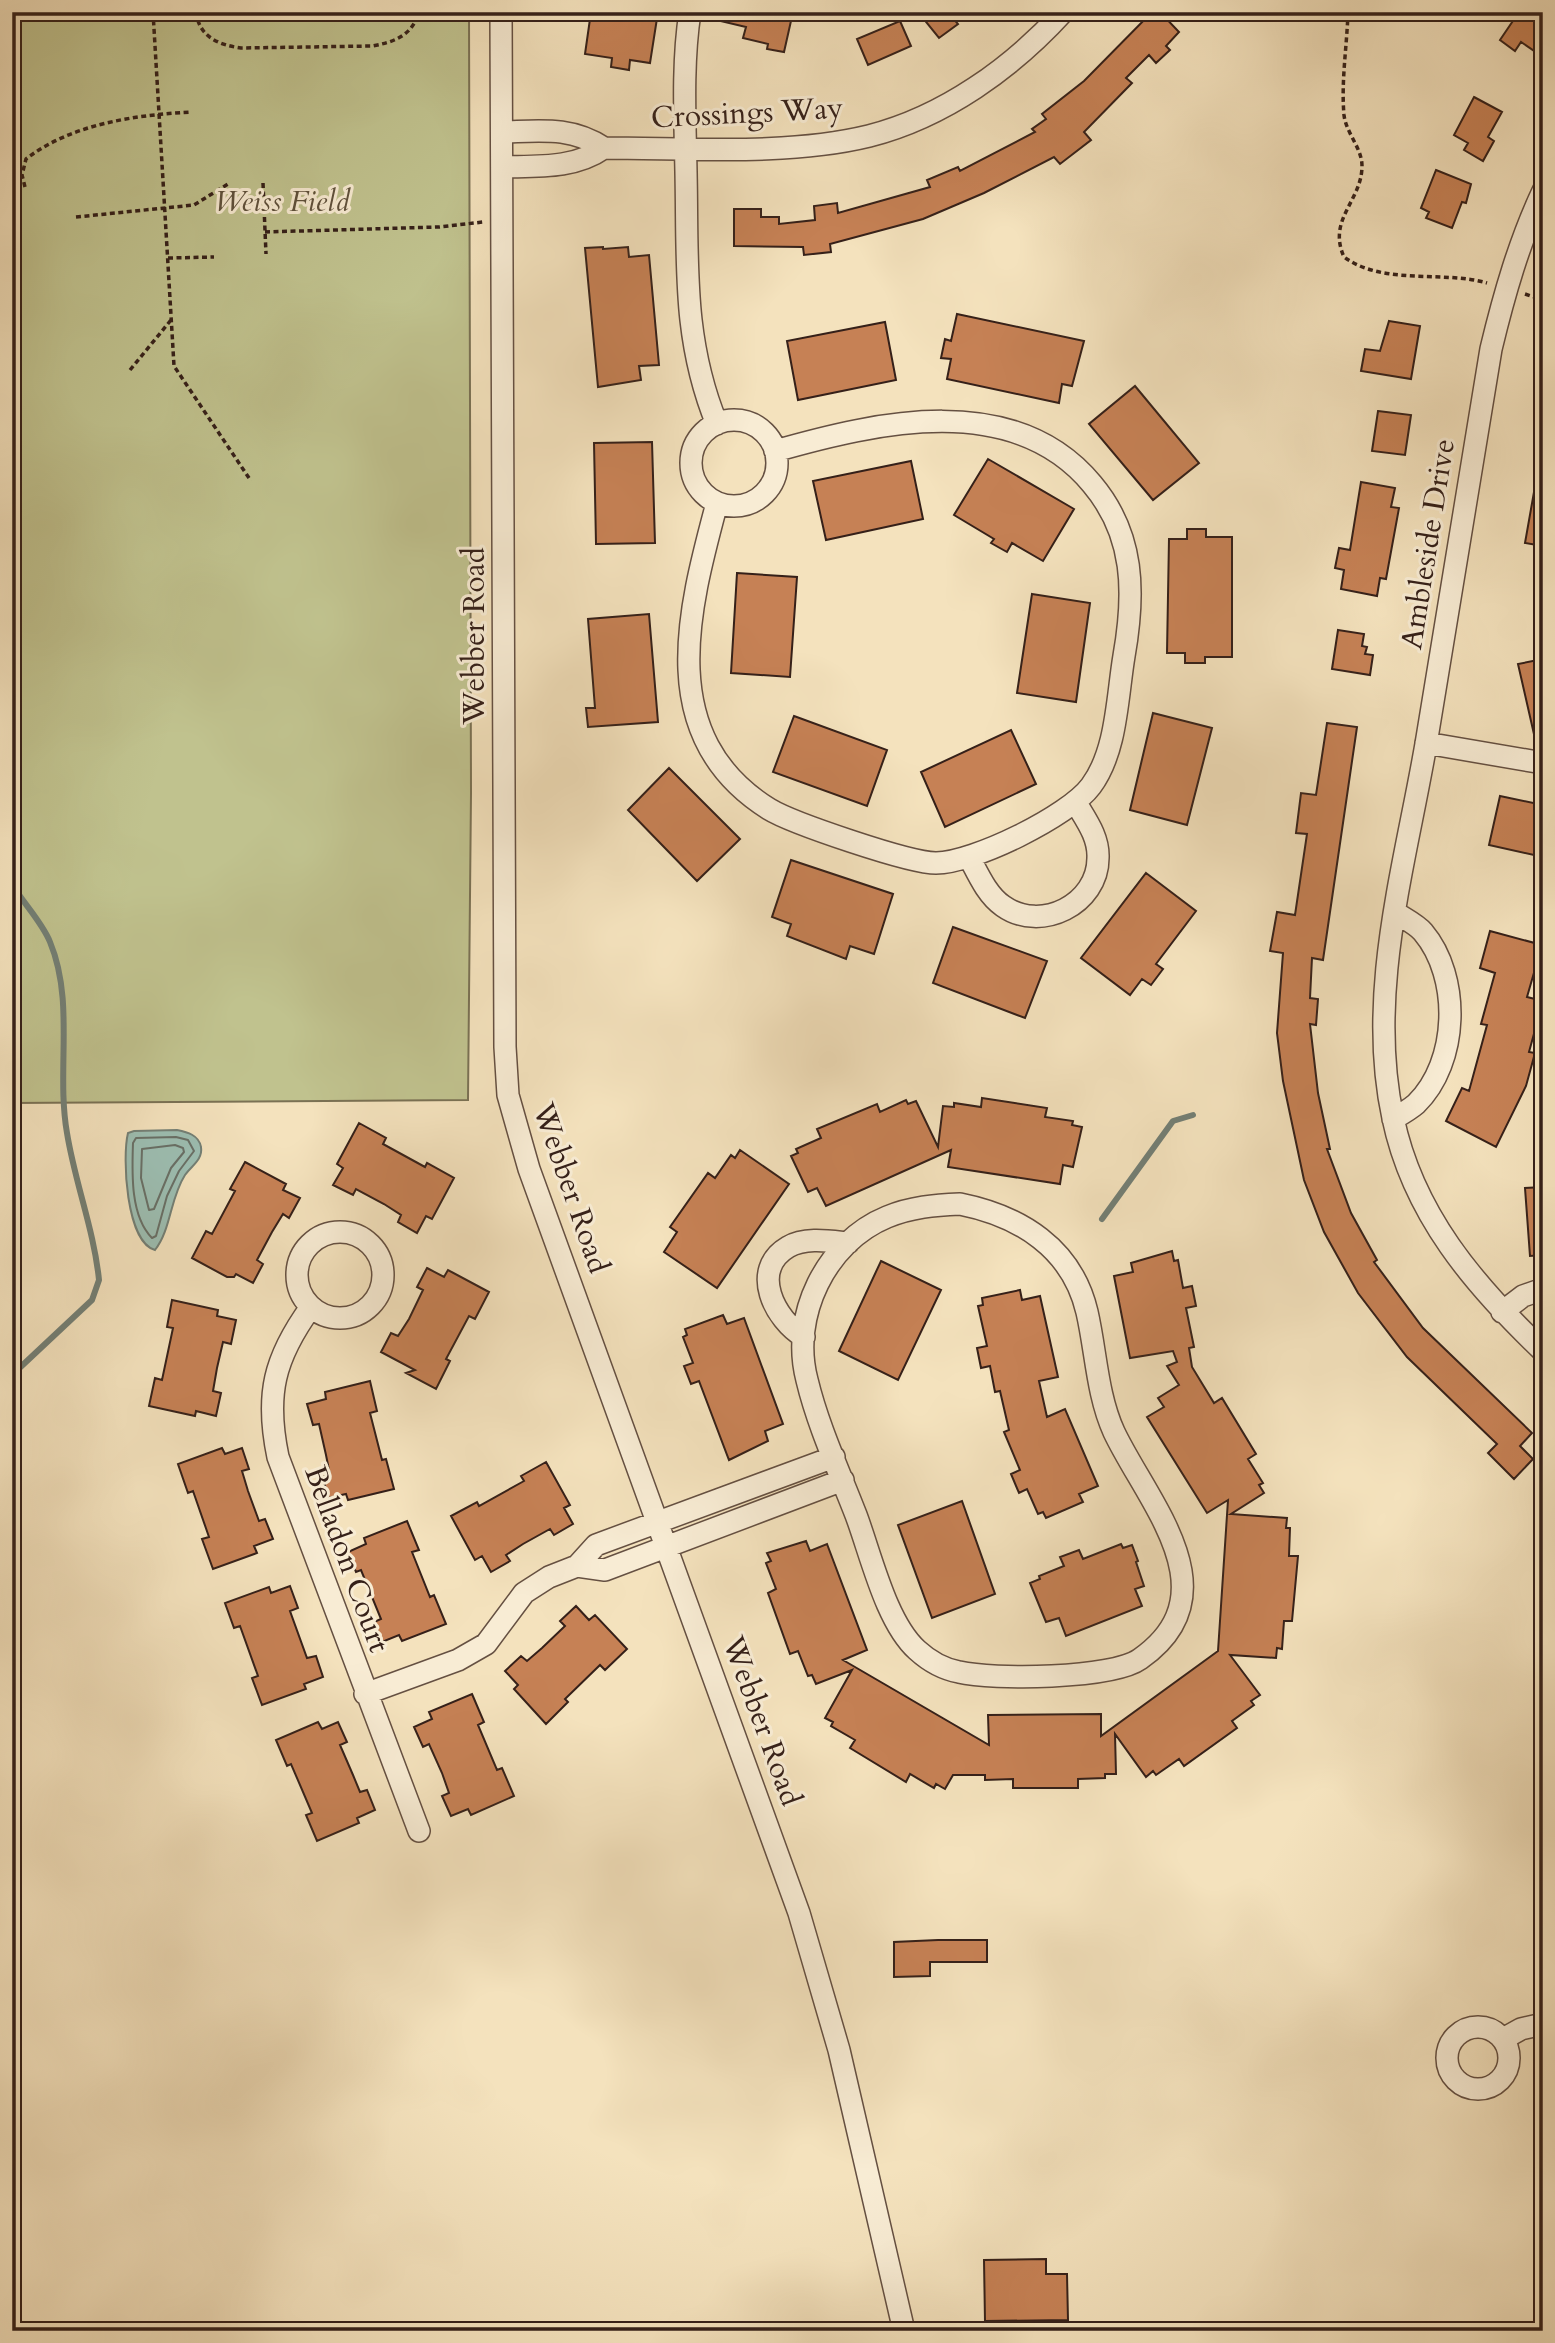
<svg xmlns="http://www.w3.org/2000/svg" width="1555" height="2343" font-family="Cardo,serif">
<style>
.green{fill:#c0c28e;stroke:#7a7154;stroke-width:2}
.water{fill:#9cbeb2;stroke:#737f75;stroke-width:2}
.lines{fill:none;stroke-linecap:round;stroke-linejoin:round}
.shore{stroke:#686f66;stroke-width:2}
.stream{stroke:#737f75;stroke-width:6}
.building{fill:#c68155;stroke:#352019;stroke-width:2}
.street-casing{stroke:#655042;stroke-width:24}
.path{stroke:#352019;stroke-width:3.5;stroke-dasharray:5 3.5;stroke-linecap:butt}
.street{stroke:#f8ecd4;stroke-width:21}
.labels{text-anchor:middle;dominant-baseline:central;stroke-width:6;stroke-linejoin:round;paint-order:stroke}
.street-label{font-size:30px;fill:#352019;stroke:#f8ecd4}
.park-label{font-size:30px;font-style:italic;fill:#5f513c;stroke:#f8ecd4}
</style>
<rect width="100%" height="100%" fill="#f4e2bd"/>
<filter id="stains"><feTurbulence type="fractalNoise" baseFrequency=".00286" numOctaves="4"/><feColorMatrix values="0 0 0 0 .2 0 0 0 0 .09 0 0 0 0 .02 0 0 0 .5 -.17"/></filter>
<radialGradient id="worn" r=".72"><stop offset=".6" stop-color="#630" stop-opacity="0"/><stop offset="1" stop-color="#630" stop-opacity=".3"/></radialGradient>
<path class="green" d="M12 12H469L471 793 468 1100 12 1103Z"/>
<path class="water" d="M177 1130C187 1132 199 1135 201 1147 203 1160 191 1166 185 1175 170 1198 171 1230 155 1250 126 1242 122 1157 128 1133L134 1131Z"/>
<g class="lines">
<path class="shore" d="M176 1137 188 1140 194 1151 179 1171 167 1196 156 1236 152 1238C130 1216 132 1172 133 1143L136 1138Z
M175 1145 183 1148 184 1152 171 1168 154 1209 149 1210 141 1178 142 1149Z"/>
<path class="stream" d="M12 884C23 903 42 922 50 942 75 1002 56 1071 67 1133 75 1183 94 1230 99 1280L92 1300 12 1375
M1102 1219 1173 1121 1193 1115"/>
</g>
<path class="building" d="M591 12H658L650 63 630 60 629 70 611 67 612 58 585 54Z
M712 12H793L784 52 767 49 768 44 743 38 746 27 712 19Z
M918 12H948L958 24 939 38Z
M1152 12H1160L1179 32 1166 46 1170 50 1156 63 1149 55 1126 78 1132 83 1084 132 1091 140 1060 164 1054 157 984 193 923 219 830 244 831 252 804 255 803 247 734 246V209H761V217H779V224L815 220 814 206 837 203 838 213 930 187 927 180 958 167 960 171 1035 132 1032 129 1046 119 1042 114 1084 81Z
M1519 12H1543V57L1521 42 1515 51 1500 40Z
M900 21 911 46 868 65 857 39Z
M1474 97 1502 112 1488 137 1494 141 1483 161 1464 150 1468 143 1454 135Z
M1436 170 1471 184 1466 203 1462 202 1452 228 1426 218 1429 212 1421 208Z
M603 247V249L628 247 629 257 649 255 659 365 639 366 641 380 598 387 585 248Z
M957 314 1084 341 1072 386 1062 384 1059 403 947 379 951 359 941 358 945 339 951 341Z
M1389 321 1420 326 1411 379 1361 371 1365 349 1380 351Z
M885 322 896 380 798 400 787 341Z
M1135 386 1199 463 1153 500 1089 424Z
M1378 411 1411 415 1405 455 1372 451Z
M652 442 655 543 596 544 594 443Z
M988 459 1074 509 1043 561 1012 543 1007 552 991 543 994 539 954 515Z
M911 461 923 519 826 540 813 481Z
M1361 482 1395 488 1391 507 1399 508 1386 579 1380 578 1377 596 1341 589 1344 570 1335 568 1339 548 1350 550Z
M1534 492H1543V546L1525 543Z
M1187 529H1206V537H1232V657H1205V663H1185V653H1167L1169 539H1187Z
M737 573 797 577 790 677 731 673Z
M1032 594 1090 603 1076 702 1017 693Z
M649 614 658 722 588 727 586 708H595L588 619Z
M1338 630 1364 634 1362 646 1367 647 1365 654 1373 655 1370 675 1332 669Z
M1543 659V743H1536L1518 664Z
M1153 713 1212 728 1187 825 1130 810Z
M794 716 887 750 867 806 773 772Z
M1327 723 1357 727 1323 960 1312 958 1310 998 1318 999 1316 1025 1310 1024 1318 1093 1330 1149H1327L1351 1213 1377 1260 1374 1262 1423 1328 1532 1433 1520 1446 1533 1459 1514 1479 1488 1453 1497 1444 1407 1357 1358 1293 1324 1232 1304 1180 1283 1081 1277 1033 1283 953 1270 951 1277 912 1295 915 1307 834 1296 833 1301 793 1316 795Z
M1011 730 1036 784 945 827 921 772Z
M669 768 740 839 697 881 628 810Z
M1500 796 1543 805V857L1489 845Z
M791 860 893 894 874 954 850 946 846 959 787 936 791 924 772 917Z
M1146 873 1196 911 1156 964 1163 969 1151 985 1142 979 1130 995 1081 958Z
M953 927 1047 961 1025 1018 933 983Z
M1490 931 1542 945 1527 997 1543 1001 1529 1052 1535 1053 1526 1086 1496 1147 1446 1121 1462 1088 1469 1091 1487 1025 1481 1024 1495 973 1480 968Z
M982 1098 1047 1108 1045 1117 1073 1121 1072 1125 1082 1127 1073 1167 1063 1165 1060 1184 948 1167 951 1150 826 1206 817 1188 808 1192 791 1156 798 1153 796 1149 821 1138 817 1129 877 1104 880 1112 906 1100 908 1104 916 1101 938 1147 943 1106 954 1107V1103L981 1107Z
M359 1123 386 1138 383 1144 425 1167 427 1163 454 1178 432 1219 426 1216 417 1233 398 1222 401 1215 384 1204 356 1189 353 1195 333 1185 343 1168 337 1164Z
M740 1150 789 1184 717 1288 664 1252 677 1232 670 1227 708 1173 715 1178 731 1155 735 1158Z
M245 1162 286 1184 283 1190 300 1198 289 1218 283 1214 272 1232 257 1260 263 1264 253 1283 236 1274 234 1277H227L192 1258 206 1231 212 1234 235 1191 230 1189Z
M1543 1187V1255L1530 1256 1525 1188Z
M1172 1251 1174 1261 1178 1260 1183 1288 1192 1286 1196 1306 1186 1308 1194 1347 1189 1348 1192 1367 1214 1403 1222 1398 1256 1454 1248 1459 1263 1483 1259 1485 1264 1493 1231 1514 1287 1518 1286 1528H1290L1289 1556H1298L1292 1621H1284L1282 1649 1277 1648 1276 1658 1230 1655 1260 1695 1251 1701 1254 1705 1232 1721 1237 1728 1184 1766 1179 1759 1156 1775 1153 1771 1146 1777 1115 1734 1116 1774H1105V1778L1078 1779V1788H1013V1779L985 1780V1775H953L945 1789 936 1784 934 1788 910 1774 906 1782 850 1748 855 1740 831 1726 833 1722 825 1718 852 1670 816 1684 812 1675 808 1676 798 1651 790 1654 768 1593 776 1589 766 1563 771 1561 767 1553 806 1541 810 1551 827 1544 867 1650 843 1660 989 1745 988 1715 1101 1714V1736L1218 1651 1228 1500 1207 1513 1147 1417 1164 1407 1158 1398 1179 1385 1167 1366 1177 1362 1173 1351 1130 1358 1114 1276 1133 1272 1131 1263Z
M881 1261 941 1290 898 1380 839 1351Z
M427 1268 444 1277 448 1270 489 1292 475 1319 469 1316 446 1359 450 1361 436 1389 406 1373 415 1370 381 1352 391 1333 398 1336 409 1319 423 1290 417 1287Z
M1020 1290 1022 1300 1040 1296 1058 1377 1039 1381 1047 1417 1065 1409 1098 1486 1079 1494 1083 1502 1046 1518 1043 1512 1038 1514 1027 1489 1019 1493 1011 1474 1020 1470 1004 1432 1009 1430 1000 1391 995 1392 990 1366 981 1368 977 1348 987 1346 978 1306 983 1305 982 1298Z
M172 1300 218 1310 217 1316 236 1320 231 1344 223 1342 217 1368 213 1391 221 1393 216 1416 196 1411 195 1416 149 1406 155 1378 162 1380 173 1328 167 1327Z
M723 1315 727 1324 744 1318 783 1424 765 1431 768 1441 729 1460 699 1381 691 1384 684 1366 693 1363 683 1337 687 1335 685 1329Z
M370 1381 377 1411 370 1413 382 1460 386 1459 394 1489 348 1500 346 1494 328 1498 323 1477 330 1475 326 1455 319 1424 313 1425 307 1404 326 1399 325 1392Z
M222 1448 225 1454 242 1448 249 1469 242 1471 248 1491 259 1521 265 1519 273 1539 254 1546 257 1553 213 1569 202 1539 209 1537 193 1491 188 1493 178 1464Z
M546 1462 570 1505 564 1508 573 1524 554 1535 550 1529 523 1544 506 1555 510 1561 491 1572 482 1556 475 1560 451 1516 477 1502 479 1506 524 1481 521 1476Z
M962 1501 995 1594 932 1618 898 1525Z
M407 1521 419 1550 412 1552 430 1597 434 1595 446 1624 402 1641 399 1635 382 1642 374 1622 381 1619 361 1570 356 1572 348 1552 366 1544 364 1538Z
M1121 1544 1123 1548 1132 1545 1138 1561 1136 1562 1144 1586 1135 1589 1142 1606 1066 1636 1059 1618 1046 1622 1030 1583 1040 1579 1039 1576 1064 1566 1060 1557 1079 1550 1083 1559Z
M290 1586 298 1608 290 1611 307 1658 316 1656 323 1677 304 1684 306 1689 262 1705 252 1678 258 1676 240 1626 234 1628 225 1603 269 1587 271 1593Z
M576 1606 589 1620 595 1615 627 1649 605 1670 600 1665 565 1699 568 1702 546 1724 514 1689 518 1685 505 1671 521 1656 527 1661 542 1648 565 1626 560 1621Z
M472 1694 484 1722 478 1725 497 1770 502 1768 514 1796 471 1815 468 1809 451 1816 442 1796 449 1793 442 1773 429 1744 423 1747 414 1727 432 1719 429 1712Z
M318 1722 322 1729 338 1722 347 1742 340 1745 353 1775 360 1792 367 1790 375 1810 357 1818 359 1823 317 1841 306 1815 312 1813 291 1764 287 1766 276 1740Z
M938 1940H987V1962H930V1976L894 1977V1942Z
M1046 2259V2274H1067L1068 2320 985 2321 984 2260Z"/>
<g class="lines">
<g class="street-casing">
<path id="street" d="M501 12 505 1047 508 1095 529 1169 799 1913 839 2050 904 2331
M690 12C682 64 685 119 686 172 688 262 682 339 717 424
M502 132C540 131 571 126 604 148 689 148 787 156 869 136 944 117 1012 68 1063 12
M502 167C538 166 574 169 604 148
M1543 191C1519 242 1504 295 1491 349 1469 481 1448 612 1426 744 1405 866 1366 994 1393 1118 1413 1214 1474 1285 1543 1351
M691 463a43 43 0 1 1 86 0a43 43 0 1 1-86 0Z
M717 503C688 611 654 737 769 809 792 823 909 863 936 863 973 863 1069 816 1091 786 1117 751 1117 698 1124 656 1135 593 1135 535 1092 484 1014 390 877 422 775 451
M1426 743 1543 763
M969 857C978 874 987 895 1003 906 1041 933 1098 904 1098 858 1099 837 1086 820 1076 803
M1393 1119C1400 1115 1409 1110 1416 1104 1459 1062 1461 977 1423 932 1416 924 1405 919 1396 913
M960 1204C1020 1216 1072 1248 1087 1312 1096 1351 1097 1395 1114 1432 1147 1502 1234 1593 1140 1659 1112 1679 993 1680 959 1672 943 1669 929 1661 917 1650 886 1622 871 1555 856 1515 839 1471 818 1426 807 1380 790 1316 826 1242 887 1217 911 1207 935 1205 960 1204Z
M297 1275a43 43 0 1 1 86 0a43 43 0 1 1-86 0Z
M311 1307C274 1358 265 1395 278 1457L419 1831
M1502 1312 1523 1296 1543 1289
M804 1337C775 1320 749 1270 788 1247 805 1237 829 1241 848 1243
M577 1566 605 1570 843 1480
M365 1694 458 1660 486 1644 524 1593 549 1577 577 1566 596 1545 834 1457
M1447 2058a31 31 0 1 1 62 0a31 31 0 1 1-62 0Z
M1503 2039 1521 2029 1543 2024"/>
</g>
<path class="path" d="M153 12 174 366 251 481
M196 12C199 37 219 45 241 48L372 46C394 42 412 36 419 12
M1348 12C1347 46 1341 81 1344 115 1346 133 1362 148 1362 166 1362 201 1327 219 1344 257 1384 286 1442 270 1487 283
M263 183 266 254
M25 187 22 175 26 159C71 124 135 115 191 112
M76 217 194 205 228 184
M265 232 439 227 483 222
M168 258 214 257
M1525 294 1543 300
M130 370 171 320"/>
<use href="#street" class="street"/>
</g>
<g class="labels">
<g class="street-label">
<text transform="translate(747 113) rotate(-3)">Crossings Way</text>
<text transform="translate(1428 544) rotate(-81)">Ambleside Drive</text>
<text transform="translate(474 636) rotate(-90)">Webber Road</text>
<text transform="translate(571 1188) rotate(71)">Webber Road</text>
<text transform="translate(347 1559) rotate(70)">Belladon Court</text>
<text transform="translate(762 1721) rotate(70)">Webber Road</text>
</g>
<g class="park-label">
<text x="282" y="201">Weiss Field</text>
</g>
</g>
<rect width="1555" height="2343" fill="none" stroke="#f4e2bd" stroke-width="42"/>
<rect x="14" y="14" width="1527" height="2315" fill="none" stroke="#352019" stroke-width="3.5"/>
<rect x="21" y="21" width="1513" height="2301" fill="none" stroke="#352019" stroke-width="2"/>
<rect width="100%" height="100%" filter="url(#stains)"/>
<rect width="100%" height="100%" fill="url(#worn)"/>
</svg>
